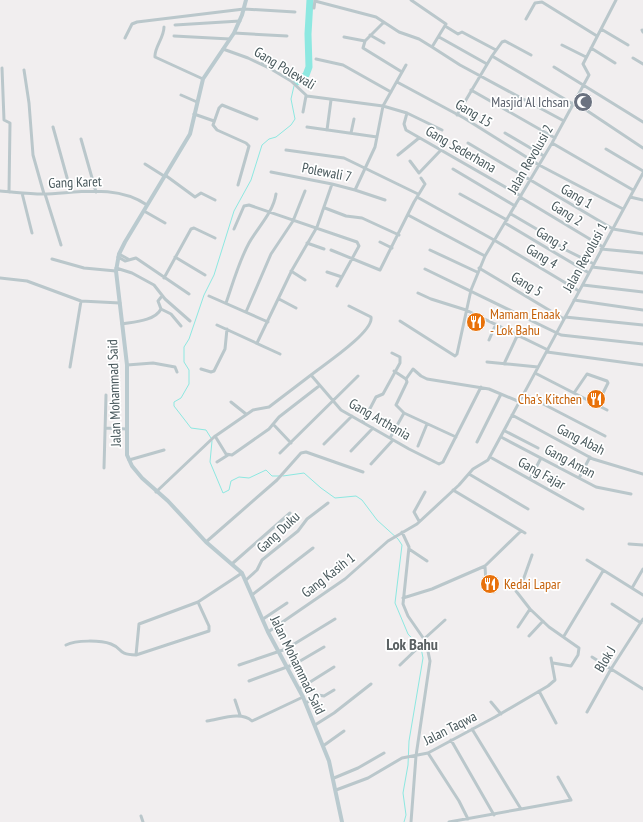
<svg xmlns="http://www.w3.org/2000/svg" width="643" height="822" font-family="'PT Sans Narrow',sans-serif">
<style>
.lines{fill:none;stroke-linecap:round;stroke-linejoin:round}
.stream{stroke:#8de8e1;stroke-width:1}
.river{stroke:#8de8e1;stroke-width:7}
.street{stroke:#bac7cb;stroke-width:3}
.secondary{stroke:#bacacf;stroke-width:4}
.labels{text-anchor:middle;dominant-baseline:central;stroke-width:3.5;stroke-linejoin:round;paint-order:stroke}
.street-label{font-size:14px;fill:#47575b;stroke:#fff}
.worship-label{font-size:14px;fill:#5b616d;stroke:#fff;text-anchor:end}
.food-label{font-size:14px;fill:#c56008;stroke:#fff;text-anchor:start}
.quarter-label{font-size:16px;font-weight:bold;fill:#5b6163;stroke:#fff}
</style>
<rect width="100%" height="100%" fill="#f1eeef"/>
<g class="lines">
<path class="stream" d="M211 438 206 430 191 428 174 406V402L181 398 189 384V370L184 362V347L189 339 204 295 214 275 234 211 251 180 262 145 269 139 276 137 291 125 295 119 291 99 294 86
M212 441 210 462 223 493 229 490 231 481 239 477 249 478 266 470 272 476H280
M283 476 304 473 321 488 335 498 356 496 362 500 377 520 398 539 402 545 395 603 408 634 421 648 423 658 409 741 408 765 403 793 406 815 404 822"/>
<path class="river" d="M297 82 306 75 309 67 308 34 310 0"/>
<path class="street" d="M411 0 446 24 432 47 460 65 564 121
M315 1 376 17 399 32 419 39 432 47
M314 8 315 0
M526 19 535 3 542 2 597 36
M384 22 365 41 363 48 402 72
M175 25 240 21
M445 26 458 34 462 32 496 50
M164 27C164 38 154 48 155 57L203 79
M601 29 628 45
M642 30 643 32
M234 33 287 36
M370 35 384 43
M174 36 230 39
M344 37 365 41
M439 37 487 64
M125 38 132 24 137 22 244 9 295 12
M562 45 586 57
M591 48 615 63
M223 49 248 58 271 69 291 81 307 96 383 106 407 113 442 130
M492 56 502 42 505 41 531 55
M633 58 643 64
M316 59 343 65 391 92
M262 64 267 56
M554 67 643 122
M2 68 4 120 10 123 9 192
M24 70 29 103 33 155 44 194
M397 82 464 118 539 165 623 209
M471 90 555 138
M181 95 197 102
M574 102 643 148
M303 112 306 96
M407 113 404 124 406 130 521 196
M194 114 214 121
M457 115 492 56 573 104
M53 127 71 192
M307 127 377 137
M327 130 331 100
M351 133 354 119
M505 133 544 156
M81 139 96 192
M468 143 613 229 643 234
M552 143 633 190
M606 149 643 171
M286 150 344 158 418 194
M398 155 419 138
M410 161 419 173 441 150
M145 164 164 176
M453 169 515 206
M271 172 332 184 355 190 375 147 383 106 406 65
M165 175 195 197 201 193 215 200
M238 185 249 146 246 143 217 130 213 125 219 108 222 105 257 119
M355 190 385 200
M0 191C14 192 28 194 43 194 78 193 116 184 147 205
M22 193 32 233
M45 194 61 245
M460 194 507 220
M417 197 494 240 579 291
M520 197 603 247
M630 197 643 200
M325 208 346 216 362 218 399 235
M144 211 165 223
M511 214 540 231 564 249 594 264
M408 215 485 256
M505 223 589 273
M234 229 244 206 249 205 357 242 359 246 337 286
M380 242 392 248
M307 243 324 249
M601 249 643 253
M331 250 380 270 414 202 425 184 421 178
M430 250 477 272
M119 254 128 259
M118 257 125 261 136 258 189 294
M175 257 205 275
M52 259 84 268 116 271
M592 267 643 273
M116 268 132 273 154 285 165 299 190 321
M479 268 564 319
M425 269 561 335 643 344
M291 271 305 280
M327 272 342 277
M0 278 27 281 81 301 120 303
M164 278 191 229 194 228 215 238
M583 285 643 292
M418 293 431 299 466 310 548 350
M209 296 268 322
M279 299 296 308
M574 300 643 310
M226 303C233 283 239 261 249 243 258 227 273 213 276 194
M161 309 171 314 181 326
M246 312 271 254 293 221 305 191
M565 317 643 325
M400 321 455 356 457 354 471 290 485 256 552 143 589 75 583 64 616 0
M122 324C133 322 155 321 161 309L158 301 162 296
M217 325 280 354
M489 340 496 324
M257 343 292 270 317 227 332 184
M547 352 643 365
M487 362 538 367
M504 364 518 334
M127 365 153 363 175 367 177 372
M70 367 81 301
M201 369 211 372 214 371 225 349 227 329
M394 371 406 379
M535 373 607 410
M311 375C322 366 374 332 371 317L349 306
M406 379 413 369 421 376 427 379 489 389 520 402
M574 393 587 374 607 381 608 383 597 405
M524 394 605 436
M231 402 246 414
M404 413 456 437
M512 415 593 459 643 474
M363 422 376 397 383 394 400 363V357L392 353
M273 424 291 443
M105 428 127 429
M505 431 538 448
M215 436 226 454 232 455 269 429 279 417 319 386
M501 437 596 487 631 494
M390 438 404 413 396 405 407 382 406 379
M477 442 501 394
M324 444 352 416
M418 446 427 424
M351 451 373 428
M280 453 358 376
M490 457 583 509
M129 460 164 450
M217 462 228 455
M371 464 393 440
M104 468 106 395
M469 474 528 509
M579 478 590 457
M530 479 541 458
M453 490 525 533
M156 492 214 437 253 410 269 407 311 375 341 410 409 449 439 464 443 462 481 387
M419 521 414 512 425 492
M402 532 409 547 403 604 408 616 426 642 430 661 416 756 411 822
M206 542 277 480 301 453 306 452 363 472
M629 544 643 545
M409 549 427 561
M587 560 643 595
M233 563 290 513
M485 566 486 583 494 592
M246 580 257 570 262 560 298 531 307 519 328 503
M632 588 643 569
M252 595 313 548
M403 598 432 589 485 566 521 531
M612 604 641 623
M530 609 516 591 521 586 532 555
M263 619 287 603
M518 627 530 609 549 627 579 648 578 655 571 666 553 663
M268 632 345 579 388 541 417 524 459 485 473 469 488 460 643 173
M529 636 543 621
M564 636 603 571
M424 639 445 620
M66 645C76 640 100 640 111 644 124 649 116 654 136 655L139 624 198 602 242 573
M136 655 209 631V626L198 602
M592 657 643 689
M239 665 286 649 335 619
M400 665 425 641
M249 681 295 664 324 647
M299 689 334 667
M539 691 556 723
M235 700 240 715
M491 702 501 714
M306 703 318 695 324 696 334 690
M587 712 611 669 643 619
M207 721C221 719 241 711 252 721L303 697
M315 725 334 713 371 684
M472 729 521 809 571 800 558 777
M451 740 494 815
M323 746 344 731
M428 753 459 801 468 819
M334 778 358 768 384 753
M336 790 368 778 402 758 428 753 495 717 548 686 555 680 551 658
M141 816 143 822
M449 822 521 809"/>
<path class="secondary" d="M246 0 242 15 234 33 203 79 190 134 125 242 119 254 116 271 127 365V455L132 466 142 478 168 501 206 542 242 573 268 632 303 697 329 761 342 822"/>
</g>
<defs>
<g id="mosque-disc" transform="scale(1)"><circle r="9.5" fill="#6b7280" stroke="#fff"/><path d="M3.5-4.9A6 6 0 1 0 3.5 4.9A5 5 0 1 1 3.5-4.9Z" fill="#fff"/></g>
<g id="restaurant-disc" transform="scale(1)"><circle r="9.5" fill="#e8710a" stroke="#fff"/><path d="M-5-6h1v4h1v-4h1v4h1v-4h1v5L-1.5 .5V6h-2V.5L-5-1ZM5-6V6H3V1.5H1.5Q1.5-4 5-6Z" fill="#fff"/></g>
</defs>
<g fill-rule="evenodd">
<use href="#mosque-disc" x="583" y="102"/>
<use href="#restaurant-disc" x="476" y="322"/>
<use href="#restaurant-disc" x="596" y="399"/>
<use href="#restaurant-disc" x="490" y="584"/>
</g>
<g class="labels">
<g class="street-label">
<text transform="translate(285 68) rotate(31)">Gang Polewali</text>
<text transform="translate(474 113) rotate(31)">Gang 15</text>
<text transform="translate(461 149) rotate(30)">Gang Sederhana</text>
<text transform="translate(530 159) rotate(-60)">Jalan Revolusi 2</text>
<text transform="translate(327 172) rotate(11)">Polewali 7</text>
<text transform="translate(75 182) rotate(-2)">Gang Karet</text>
<text transform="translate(577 196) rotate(30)">Gang 1</text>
<text transform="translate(567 213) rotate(32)">Gang 2</text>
<text transform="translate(552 239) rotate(31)">Gang 3</text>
<text transform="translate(542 256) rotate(31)">Gang 4</text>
<text transform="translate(585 257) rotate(-61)">Jalan Revolusi 1</text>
<text transform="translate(527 284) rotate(31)">Gang 5</text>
<text transform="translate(114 393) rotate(-92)">Jalan Mohammad Said</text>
<text transform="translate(380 419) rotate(30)">Gang Arthania</text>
<text transform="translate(581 439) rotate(27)">Gang Abah</text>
<text transform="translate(570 461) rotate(28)">Gang Aman</text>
<text transform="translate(542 473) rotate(29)">Gang Fajar</text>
<text transform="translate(278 532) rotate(-43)">Gang Duku</text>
<text transform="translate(328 575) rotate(-38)">Gang Kasih 1</text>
<text transform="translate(605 659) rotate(-59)">Blok J</text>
<text transform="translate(298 665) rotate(64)">Jalan Mohammad Said</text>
<text transform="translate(450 728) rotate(-27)">Jalan Taqwa</text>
</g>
<g class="worship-label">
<text x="569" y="102">Masjid Al Ichsan</text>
</g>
<g class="food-label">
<text x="490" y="314">Mamam Enaak<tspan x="490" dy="16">- Lok Bahu</tspan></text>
<text x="582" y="399" text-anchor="end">Cha's Kitchen</text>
<text x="504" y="584">Kedai Lapar</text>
</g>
<g class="quarter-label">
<text x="412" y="644">Lok Bahu</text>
</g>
</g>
</svg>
